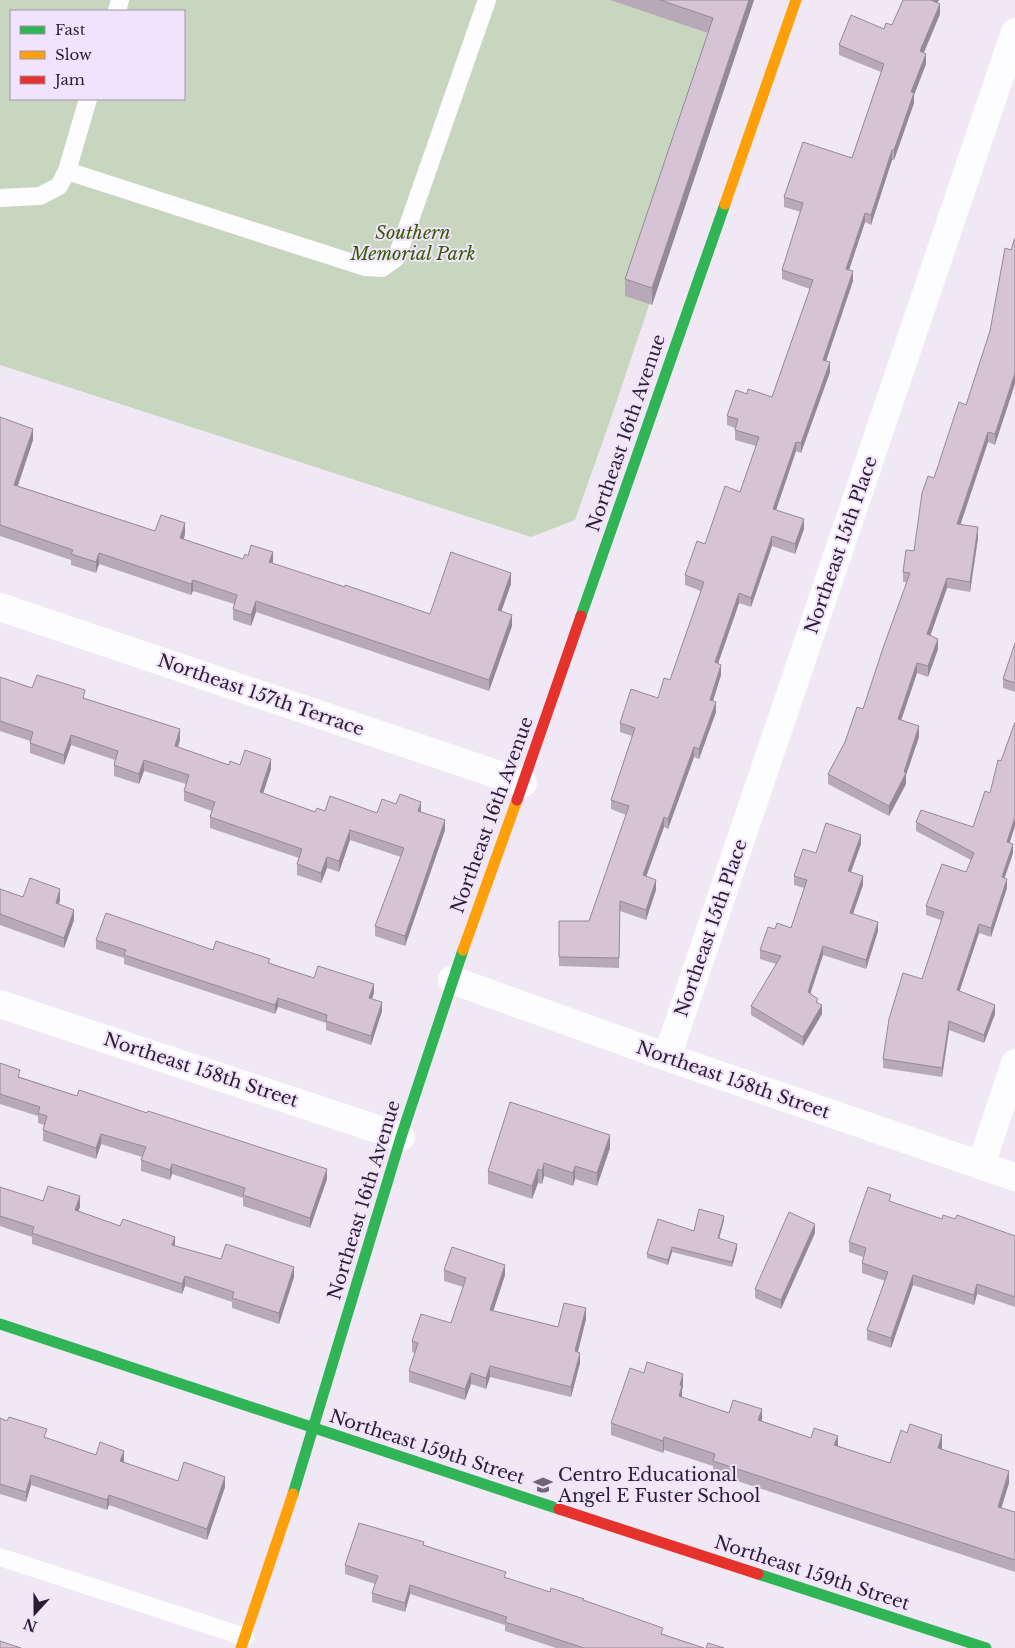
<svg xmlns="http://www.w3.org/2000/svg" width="1015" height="1648" font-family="'Libre Baskerville',serif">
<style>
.green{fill:#c9d6bf;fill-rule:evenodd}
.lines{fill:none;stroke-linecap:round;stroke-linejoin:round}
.lane{stroke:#fdfcfe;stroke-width:18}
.street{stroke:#fdfcfe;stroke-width:28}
.fast{stroke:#30b455;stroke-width:11}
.slow{stroke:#ff9f0a;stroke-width:11}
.jam{stroke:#e5322d;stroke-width:11}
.wall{fill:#b8a9b8}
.shaded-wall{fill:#968996}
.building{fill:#d6c4d6;stroke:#968996}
.labels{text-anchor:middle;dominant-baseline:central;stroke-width:4;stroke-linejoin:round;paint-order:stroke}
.park-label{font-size:18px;font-style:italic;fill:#365c02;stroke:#f1e3fb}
.street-label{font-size:18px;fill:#2b1e33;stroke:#f1e3fb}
.poi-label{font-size:18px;fill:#2b1e33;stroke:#f1e3fb;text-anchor:start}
</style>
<rect width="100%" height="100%" fill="#f0e9f5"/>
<path class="green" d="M0 0H752L611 418 575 520 531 537 0 365ZM11 11H184V99H11Z"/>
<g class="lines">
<path class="lane" d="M117 11 120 0
M67 171 88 99
M0 198 40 196 59 186 67 171 365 267 382 268 396 258 403 240 487 0
M0 1557 245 1637"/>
<path class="street" d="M0 607 523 783
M452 980 667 1057 1015 1177
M0 1004 401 1137
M667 1057 1015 32
M981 1165 1015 1063"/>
<path class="fast" d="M581 616 725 204
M0 1324 559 1509
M293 1494 401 1137 463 950
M758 1574 986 1648"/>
<path class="slow" d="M725 204 796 0
M463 950 517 800
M241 1648 293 1494"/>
<path class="jam" d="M517 800 581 616
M559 1509 758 1574"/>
</g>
<path class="wall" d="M610 0H754L652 305 625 296V279L708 33Z
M903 0H939L937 3 940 14 924 53 926 64 914 95V103L894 160H892L871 225 865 222 849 270 853 281 826 361 830 372 801 453 796 451 776 510 804 529 795 554 772 546 751 607 739 603 718 664 721 675 713 701 716 712 699 759 694 757 668 829 664 827 646 877 656 890 646 920 620 911 619 968 559 966V921H589L626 815 611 809V800L632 736 620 732V723L658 698 670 680 701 591 685 585V575L705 544 740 492 756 446 735 440V428L727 425V416L747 394 772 397 810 289 782 279V270L801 212 784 207V197L852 158 881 72 839 55V45L884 29 892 25Z
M1005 248 995 445 988 442 960 525 978 538 970 592 947 588 930 636 938 649 928 677 917 673 901 720 919 737 906 775V784L889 816 828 784V774L863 709 907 582H903V572L914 551 934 478 966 405 990 331Z
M0 417 33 440 18 486 155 531 185 534 184 539 243 559 272 564 430 614 511 584 501 611 512 626 489 691 256 612 251 626 233 620V609L234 604 193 591 191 595 99 564 96 573 71 565V560L0 536Z
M1015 643V692L1003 688V679Z
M0 677 32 688 85 698 180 740 178 747 229 765H240L271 769 263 793 315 812 325 811 377 813 421 812 445 830 405 946 375 936V926L401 857 350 840 339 872 327 868 321 883 297 875V864L299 858 210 828V817L212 811 184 801V791L186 784 144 771 139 784 114 776V765L115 760 71 745 64 765 30 753V741L0 731Z
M1015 722V826L1009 843 1013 853 1004 878 1007 888 991 937 979 933 959 991 995 1014 984 1043 949 1030 942 1077 883 1068V1059L922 979 941 920 926 915V906L966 872 971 860 916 831V822L973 827 990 793Z
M861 844 851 872 863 885 853 914 878 931 866 969 823 955 810 993 818 1003 822 1014 803 1046 751 1015V1006L776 964 760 959V950L775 929 791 928 804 888 794 885V876L816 853Z
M0 889 23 897 60 900 59 904 74 920 64 948 0 925Z
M96 940 213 950 270 963 314 978 374 993 372 999 382 1011 371 1045 326 1030V1023L278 1007 275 1014 124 964V958L96 949Z
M0 1063 20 1077 327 1179 310 1228 243 1206V1198L172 1174 170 1180 141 1171V1160L142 1157 101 1144 96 1159 43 1141V1130L44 1125 38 1123V1116L0 1104Z
M610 1148 597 1186 575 1179 573 1186 544 1176 542 1184 538 1183 532 1199 488 1184V1171Z
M0 1187 43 1201 80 1207 78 1211 175 1246 221 1259 294 1277 279 1324 232 1308V1302L185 1286 182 1294 32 1244V1237L0 1226Z
M891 1202 942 1219H955L1015 1236V1307L977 1294 974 1305 913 1285 891 1348 867 1340V1330L885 1281 862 1273V1263L863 1257 849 1252V1242Z
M724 1220 719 1238 737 1249 732 1267 672 1252 668 1265 647 1258V1254L694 1231Z
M815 1233 781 1309 755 1298V1289Z
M444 1270 505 1275 493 1311 558 1327 586 1319 578 1352 580 1363 571 1397 490 1377 486 1389 471 1384 465 1400 409 1382V1371L415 1353 412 1352V1341L451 1323 463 1287 444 1281Z
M644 1373 683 1386 682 1390V1397L729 1413 762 1421 811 1438 890 1463 942 1448V1449L1009 1483 1001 1508 1015 1512V1572L713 1473V1466L664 1450 663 1453 611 1435V1423Z
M0 1418 47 1438 96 1455 124 1461 123 1462 178 1481 225 1487 207 1540 109 1505 107 1510 31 1485 26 1502 0 1494Z
M424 1545 506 1578 550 1592 584 1600 663 1634 704 1648H556L505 1631V1625L410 1594 405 1612 372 1602V1593L375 1584 345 1574V1565Z"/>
<path class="shaded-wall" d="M749 0H754L652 305V288Z
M931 0H939L930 10Z
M940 4V14L920 61V51Z
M926 54V64L914 95V103L894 160V150L911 92Z
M892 150V160L871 225V215Z
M865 213V222L846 279V269Z
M853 271V281L823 370V360Z
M830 362V372L801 453V443Z
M1015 373V384L995 445V434Z
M33 429V440L14 496V485Z
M988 432V442L957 535V524Z
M796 442V451L773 519V509Z
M804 519V529L795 554V544Z
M185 523V534L180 549V538Z
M978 527V538L970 592V582Z
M772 536V546L751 607V598Z
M273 552V563L269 562Z
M99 553V564L96 573V562Z
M511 573V584L498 621V610Z
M947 578V588L927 645V634Z
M193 580V591L191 595V584Z
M739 593V603L715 672V662Z
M256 601V612L251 626V615Z
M512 615V626L489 691V680Z
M938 639V649L928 677V666Z
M917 663V673L898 730V719Z
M721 665V675L710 710V700Z
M716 702V712L699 759V749Z
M919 726V737L906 775V784L889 816V806L904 772Z
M180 729V740L175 756V746Z
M71 735V745L64 765V755Z
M694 747V757L668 829V819Z
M271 759V769L260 803V792Z
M144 760V771L139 784V774Z
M421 802V812L418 811Z
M664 817V827L643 885V875Z
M1015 817V826L1007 851V842Z
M445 820V830L405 946V936Z
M350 830V840L339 872V861Z
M861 835V844L848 880V871Z
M1013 844V853L1002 886V877Z
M327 857V868L321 883V873Z
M863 876V885L850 922V913Z
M1007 879V888L991 937V928Z
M656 880V890L646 920V910Z
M60 889V900L56 913V903Z
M74 910V920L64 948V938Z
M878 922V931L866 969V960Z
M979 924V933L957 999V990Z
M823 946V955L808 1001V992Z
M374 984V993L369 1007V998Z
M278 998V1007L275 1014V1005Z
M382 1002V1011L371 1045V1036Z
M822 1005V1014L803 1046V1037Z
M995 1005V1014L984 1043V1035Z
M949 1021V1030L942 1077V1068Z
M101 1134V1144L96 1159V1148Z
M610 1135V1148L597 1186V1173Z
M544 1163V1176L542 1184V1171Z
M172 1164V1174L170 1180V1170Z
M575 1166V1179L573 1186V1173Z
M327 1169V1179L310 1228V1218Z
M538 1169V1183L532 1199V1186Z
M80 1196V1207L75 1221V1210Z
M724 1216V1220L718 1243V1238Z
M815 1224V1233L781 1309V1300Z
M175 1237V1247L172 1245Z
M737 1244V1249L732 1267V1262Z
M672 1247V1252L668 1265V1260Z
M505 1265V1275L490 1321V1310Z
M294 1267V1277L279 1324V1313Z
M913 1275V1285L891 1348V1338Z
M185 1276V1286L182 1294V1284Z
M977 1284V1294L974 1305V1295Z
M586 1308V1319L575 1362V1351Z
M580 1353V1363L571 1397V1387Z
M490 1366V1377L486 1389V1378Z
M471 1373V1384L465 1400V1389Z
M683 1374V1386L682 1390V1398L679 1396 680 1385Z
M762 1409V1421L758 1420Z
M942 1435V1448L938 1460V1448Z
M838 1436V1448L834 1445Z
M664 1437V1450L663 1453V1441Z
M124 1451V1461L120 1471V1461Z
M1009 1471V1483L998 1519V1507Z
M31 1475V1485L26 1502V1492Z
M225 1477V1487L207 1540V1529Z
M109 1495V1505L107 1510V1500Z
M410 1585V1594L405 1612V1603Z"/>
<path class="building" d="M660 0H749L652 288 625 279 713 18Z
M903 0H931L940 4 920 51 926 54 911 92 914 93 894 150H892L871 215 865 213 846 269 853 271 823 360 830 362 801 443 796 442 773 509 804 519 795 544 772 536 751 598 739 593 715 662 721 665 710 700 716 702 699 749 694 747 668 819 664 817 643 875 656 880 646 910 620 901 619 958 559 957V921H589L629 806 611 800 635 728 620 723 631 689 658 698 664 678 670 680 704 582 685 575 697 541 705 544 725 486 740 492 759 437 735 430 738 419 727 416 736 390 747 394 748 389 772 397 813 280 782 270 803 203 784 197 803 142 852 158 884 64 839 45 851 15 884 29 886 23 892 25Z
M1015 238V373L995 434 988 432 957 524 978 527 970 582 947 578 927 634 938 639 928 666 917 663 898 719 919 726 904 772 906 773 889 806 828 774 845 742 857 707 863 709 882 651 910 573 903 572 906 550 914 551 922 493 928 476 934 478 959 402 966 405 990 331 1005 248 1011 250Z
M0 417 33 429 14 485 155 531 161 515 185 523 180 538 243 559 245 554 248 556 251 545 273 552 269 562 345 587V585L430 614 451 552 511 573 498 610 512 615 489 680 256 601 251 615 233 609 237 595 193 580 191 584 99 553 96 562 71 554 73 550 0 525Z
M1015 643V683L1003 679Z
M37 675 85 690 83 698 180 729 175 746 229 765 230 761 240 765 245 750 271 759 260 792 315 812 317 808 325 811 330 796 377 813 382 799 396 804 400 794 421 802 418 811 445 820 405 936 375 926 404 848 350 830 339 861 327 857 321 873 297 864 302 849 210 817 215 802 184 791 189 775 144 760 139 774 114 765 118 751 71 735 64 755 30 743 33 732 0 721V677L32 688Z
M1015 722V817L1007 842 1013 844 1002 877 1007 879 991 928 979 924 957 990 995 1005 984 1035 949 1021 942 1068 883 1059 889 1019 903 973 922 979 944 912 926 906 942 864 966 872 974 853 916 822 921 810 973 827 985 791 990 793 998 760 1001 761Z
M826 823 861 835 848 871 863 876 850 913 878 922 866 960 823 946 808 992 818 999 816 1002 822 1005 803 1037 751 1006 781 956 760 950 768 927 775 929 777 923 791 928 807 880 794 876 803 849 816 853Z
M30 878 60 889 56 903 74 910 64 938 0 914V889L23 897Z
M106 913 213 950 216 941 270 959 268 963 314 978 318 966 374 984 369 998 382 1002 371 1036 326 1021 327 1015 278 998 275 1005 124 955 126 950 96 940Z
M0 1063 20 1070 18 1077 77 1096 79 1090 147 1113 148 1111 327 1169 310 1218 243 1195 245 1188 172 1164 170 1170 141 1160 146 1147 101 1134 96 1148 43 1130 47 1116 38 1113 40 1107 0 1094Z
M510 1102 610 1135 597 1173 575 1166 573 1173 544 1163 542 1171 538 1169 532 1186 488 1171Z
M48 1186 80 1196 75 1210 120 1226 123 1219 175 1237 172 1245 221 1259 226 1244 294 1267 279 1313 232 1298 234 1292 185 1276 182 1284 32 1233 34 1227 0 1216V1187L43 1201Z
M868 1187 891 1195 889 1201 942 1219 943 1215 955 1219 957 1215 1015 1236V1297L977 1284 974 1295 913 1275 891 1338 867 1330 888 1272 862 1263 866 1248 849 1242Z
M699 1209 724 1216 718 1238 737 1244 732 1262 672 1247 668 1260 647 1254 658 1219 694 1231Z
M789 1212 815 1224 781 1300 755 1289Z
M452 1247 505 1265 490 1310 558 1327 564 1303 586 1308 575 1351 580 1353 571 1387 490 1366 486 1378 471 1373 465 1389 409 1371 418 1343 412 1341 421 1314 451 1323 466 1278 444 1270Z
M647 1362 683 1374 680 1385 682 1386 679 1396 729 1413 733 1400 762 1409 758 1420 811 1438 814 1428 838 1436 834 1445 890 1463 901 1430 907 1433 910 1424 942 1435 938 1448 1009 1471 998 1507 1015 1512V1560L713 1461 715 1454 664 1437 663 1441 611 1423 630 1368 644 1373Z
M9 1417 47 1429 44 1437 96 1455 100 1442 124 1451 120 1461 178 1481 184 1462 225 1477 207 1529 109 1495 107 1500 31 1475 26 1492 0 1484V1418L7 1421Z
M359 1523 424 1542 423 1545 506 1572 504 1577 550 1592 551 1588 584 1599 583 1600 663 1628 661 1634 704 1648H584L505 1622 507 1617 410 1585 405 1603 372 1593 378 1576 345 1565Z
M0 1641 21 1648H0Z
M708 1643 724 1648H706Z"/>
<defs>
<g id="school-bare" transform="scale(1.5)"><path d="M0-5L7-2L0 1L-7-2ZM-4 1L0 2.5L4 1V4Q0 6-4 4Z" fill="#706577" stroke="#f1e3fb" stroke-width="2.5" paint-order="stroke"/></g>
</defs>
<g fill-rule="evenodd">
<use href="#school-bare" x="543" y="1485"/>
</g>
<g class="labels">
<g class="park-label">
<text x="413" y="233">Southern<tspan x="413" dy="21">Memorial Park</tspan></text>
</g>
<g class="street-label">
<text transform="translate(626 433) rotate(-71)">Northeast 16th Avenue</text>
<text transform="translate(841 545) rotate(-71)">Northeast 15th Place</text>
<text transform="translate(261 695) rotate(19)">Northeast 157th Terrace</text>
<text transform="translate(492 815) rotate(-70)">Northeast 16th Avenue</text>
<text transform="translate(711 928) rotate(-71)">Northeast 15th Place</text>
<text transform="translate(201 1070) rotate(18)">Northeast 158th Street</text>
<text transform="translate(733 1080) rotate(19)">Northeast 158th Street</text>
<text transform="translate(364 1200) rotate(-73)">Northeast 16th Avenue</text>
<text transform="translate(427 1447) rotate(18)">Northeast 159th Street</text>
<text transform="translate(812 1573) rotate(18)">Northeast 159th Street</text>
</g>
<g class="poi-label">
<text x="558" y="1475">Centro Educational<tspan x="558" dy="21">Angel E Fuster School</tspan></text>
</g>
</g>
<rect x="10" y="10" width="175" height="90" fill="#f1e3fb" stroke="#a294ab"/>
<rect x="20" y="26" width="25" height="8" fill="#30b455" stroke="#a294ab"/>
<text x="55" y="35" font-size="15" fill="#2b1e33">Fast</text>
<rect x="20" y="51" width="25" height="8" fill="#ff9f0a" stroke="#a294ab"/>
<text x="55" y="60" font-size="15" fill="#2b1e33">Slow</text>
<rect x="20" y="76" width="25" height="8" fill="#e5322d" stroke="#a294ab"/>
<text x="55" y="85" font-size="15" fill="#2b1e33">Jam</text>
<g transform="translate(35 1613) rotate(201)" stroke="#f1e3fb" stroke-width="4" paint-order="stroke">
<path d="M0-4L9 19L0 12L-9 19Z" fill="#2b1e33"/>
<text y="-8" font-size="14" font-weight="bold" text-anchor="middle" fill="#2b1e33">N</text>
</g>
</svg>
